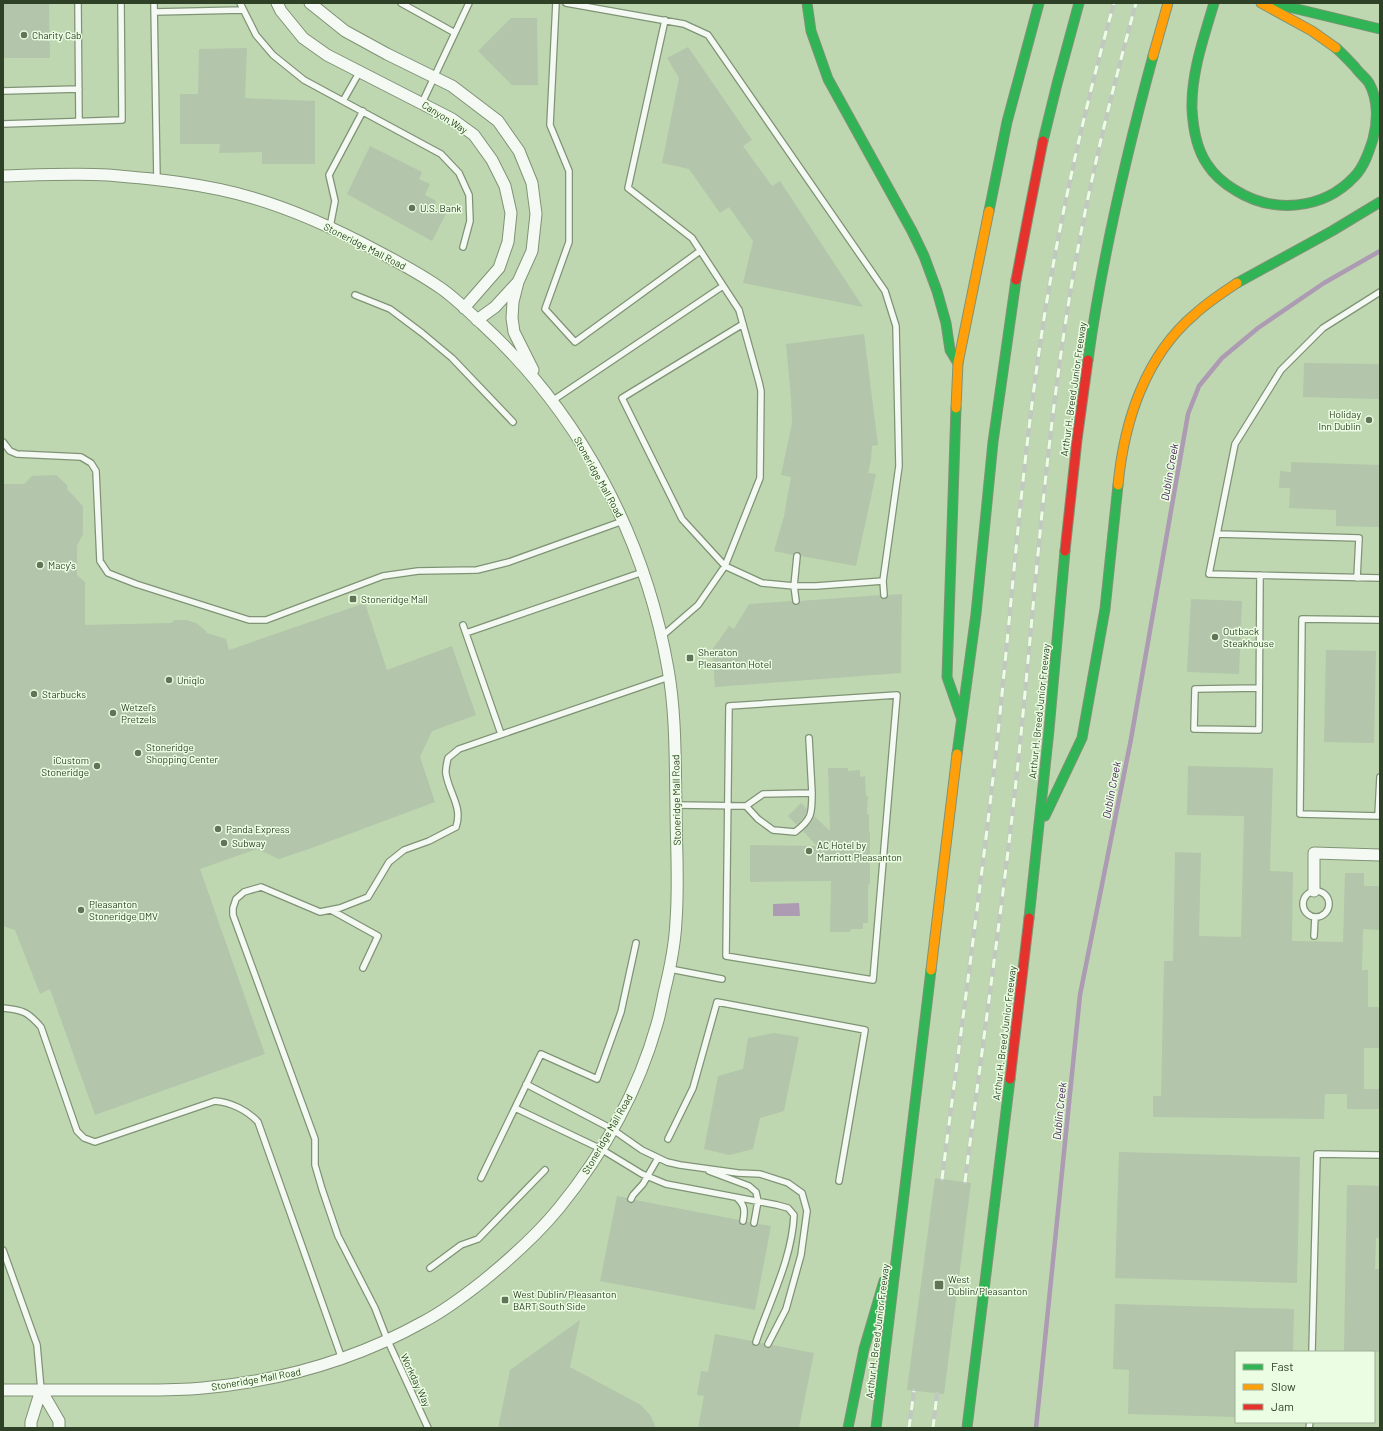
<svg xmlns="http://www.w3.org/2000/svg" width="1383" height="1431" font-family="Barlow,sans-serif">
<style>
.water{fill:#ac9bb2}
.lines{fill:none;stroke-linecap:round;stroke-linejoin:round}
.stream{stroke:#ac9bb2;stroke-width:4.5}
.building{fill:#b3c5aa}
.lane-casing{stroke:#7f9375;stroke-width:8}
.street-casing{stroke:#7f9375;stroke-width:13}
.fast-casing{stroke:#7f9375;stroke-width:11}
.slow-casing{stroke:#7f9375;stroke-width:11}
.jam-casing{stroke:#7f9375;stroke-width:11}
.lane{stroke:#f5f9f3;stroke-width:5.5}
.street{stroke:#f5f9f3;stroke-width:11}
.fast{stroke:#30b455;stroke-width:9}
.slow{stroke:#ff9f0a;stroke-width:9}
.jam{stroke:#e5322d;stroke-width:9}
.rail-casing{stroke:#c1c9bf;stroke-width:4.5}
.rail{stroke:#ebfee3;stroke-width:3;stroke-dasharray:9;stroke-linecap:butt}
.poi-dot{fill:#607556;stroke:#ebfee3;stroke-width:1.5}
.labels{text-anchor:middle;dominant-baseline:central;stroke-width:3;stroke-linejoin:round;paint-order:stroke}
.poi-label{font-size:10px;fill:#2e4025;stroke:#ebfee3;text-anchor:start}
.street-label{font-size:10px;fill:#2e4025;stroke:#ebfee3}
.water-label{font-size:11px;font-style:italic;fill:#441854;stroke:#ebfee3}
</style>
<rect width="100%" height="100%" fill="#bed7b1"/>
<path class="water" d="M799 903 800 916H773V904Z"/>
<g class="lines">
<path class="stream" d="M1036 1428 1080 995 1131 739 1188 414 1199 386 1222 358 1258 328 1324 283 1380 251"/>
</g>
<path class="building" d="M3 3H49L50 58H3Z
M511 18H537L538 85H512L478 51Z
M688 47 752 140 743 146 772 186 780 181 863 307 743 283 753 241 729 207 720 213 689 169 662 163 679 78 667 58Z
M247 48 245 98 315 101V164H262V152L219 153 220 144H180V94H198L199 49Z
M370 146 422 172 419 179 430 184 425 195 436 201 433 208 446 214 432 241 347 194Z
M864 334 878 445 872 446 871 460 868 473 876 474 856 566 801 556V554L798 552H795L793 555 774 551 784 516 791 477 781 475 792 423 791 398 786 344Z
M1304 363 1380 364V399L1303 397Z
M1291 462 1380 465V527L1336 526V510L1289 508 1290 488H1279L1280 471 1291 472Z
M56 475 67 485V489L83 506V534L77 546V575L85 582V625L171 623 175 620H187L196 623 205 630 207 633 226 639 229 650 365 603 387 670 452 646 476 715 432 731 420 757 435 802 309 849 279 859 257 849 200 869 265 1054 95 1115 50 989 40 994 15 930 3 926V484H24L32 476Z
M902 594 901 673 715 687 712 650 729 626 734 629 749 604 792 601 793 604 796 605 799 604 800 601 880 595 881 598 884 599 887 598 888 595Z
M1191 599 1242 601 1239 674 1187 672Z
M1326 650 1376 651 1374 743 1324 742Z
M1188 766 1273 768 1270 871 1293 872 1292 941 1343 942 1345 873H1364V886H1380V930L1363 929 1362 970H1368V1007H1380V1048H1364V1089H1380V1109H1347V1094H1325L1324 1119 1153 1117V1096H1161L1164 961H1173L1175 852 1201 853 1199 936 1241 937 1244 816 1187 815Z
M828 768H848V771L860 770V777L865 776 866 796H868L867 814H869V832H870V884L868 885V923H863V929H851L850 932H830L831 881 750 882V845L817 846 803 831 811 822 814 816 830 831Z
M801 803 807 809V810L804 817 797 825 788 816Z
M774 1033 799 1037 784 1111 760 1118 753 1149 729 1155 704 1149 718 1076 743 1069 748 1038Z
M1119 1152 1300 1157 1297 1283 1115 1278Z
M935 1178 971 1183 944 1394 907 1390Z
M1347 1185 1380 1186V1238H1376L1375 1269H1380V1352H1344Z
M617 1196 627 1198 628 1202 631 1203 635 1200 739 1220V1223L742 1225H745L747 1222H750V1225L753 1227H756L758 1224 771 1226 755 1310 600 1281Z
M1115 1304 1294 1309 1293 1352H1236V1417L1128 1414 1129 1370 1113 1369Z
M580 1320 570 1367 641 1405 651 1416 656 1428H498L510 1370Z
M715 1334 752 1341 753 1344 755 1346 758 1345 760 1343H764L765 1347 768 1348 772 1345 814 1353 799 1428H698L704 1396 697 1395 701 1371 708 1372Z"/>
<g class="lines">
<g class="lane-casing">
<path id="lane" d="M78 3 79 121
M154 3 157 180
M240 3 256 35 273 55 304 80 441 154 459 173 469 195 470 221 463 247
M401 3 455 33
M556 3 550 125 569 171V242L545 309 575 342 700 251
M566 3 684 24 708 35 885 291 896 326 899 466 883 581
M154 12 243 10
M665 20 628 188 692 238 739 310 759 382 761 391 760 478 725 566 682 519 622 398 743 324
M3 91 79 89
M343 101 360 71
M422 103 469 3
M3 124 122 120 121 3
M330 227 335 201 329 175 363 111
M1380 292 1323 328 1281 370 1235 444 1209 574 1380 578
M355 295 390 309 422 333 452 358 513 422
M552 401 723 286
M3 442 10 451 17 454 81 457 91 463 96 471 100 561 108 573 136 584 249 620H266L383 576 418 571 477 570 509 562 623 521
M1217 534 1359 538 1357 578
M796 601 794 586 797 556
M1380 620 1302 619 1300 814 1378 816 1380 777
M463 625 501 734
M466 633 643 572
M661 637 698 605 725 566 762 583 794 586H816L883 581 884 595
M1259 688 1195 689 1194 729 1259 730 1260 575
M897 695 873 980 726 956 729 706Z
M809 738 812 793
M676 805 746 806 758 819 773 830 795 832C812 819 812 814 812 793L763 794 746 806
M1303 904a13 13 0 1 1 26 0a13 13 0 1 1-26 0Z
M331 910 378 936 363 968
M1314 936 1315 917
M670 969 722 979
M3 1008C23 1010 28 1012 41 1027L77 1131 84 1138 95 1142 215 1101C231 1102 248 1111 258 1122L342 1359
M526 1084 612 1129 642 1150 667 1162 680 1165 738 1173 760 1174 788 1183 802 1193 807 1211 801 1255 786 1309 768 1344
M515 1108 601 1149 642 1174 666 1184 777 1205 788 1208 794 1215C792 1259 770 1300 756 1342
M668 1139 693 1088 717 1002 865 1030 839 1181
M709 1171 749 1186 756 1192 758 1201 754 1223
M481 1178 541 1054 597 1079 621 1012 636 943
M737 1198C745 1205 745 1211 743 1221
M631 1199 633 1195 643 1184 658 1158
M3 1250 37 1345 41 1390
M430 1268 461 1245 478 1239 545 1170
M1312 1352 1317 1154 1380 1155
M428 1428 387 1339 375 1308 338 1236 322 1189 315 1165V1139L233 915V908L236 899 244 892 261 887 320 912 340 908 368 897 389 862 404 850 429 841 456 827C463 807 449 793 446 774 445 769 447 763 448 758L459 749 669 677
M1309 1428 1310 1422"/>
</g>
<g class="street-casing">
<path id="street" d="M277 3 281 11 303 38 327 55 452 119 474 135 492 160 505 186 511 213 508 242 499 268 464 308
M310 3 345 31 387 54 452 86 498 121 519 151 532 183 536 214 532 251 518 282 513 302 512 318 514 332 533 370
M3 176C38 175 73 173 108 175 156 179 207 184 253 198 297 211 338 230 379 252 400 263 422 275 442 289 456 299 469 312 482 324 580 414 645 537 668 669 676 714 675 760 676 805 676 843 679 882 676 921 675 945 670 969 664 993 662 1003 660 1014 657 1024 638 1091 603 1154 559 1208 537 1235 510 1259 483 1281 464 1296 444 1311 423 1322 355 1360 280 1381 203 1388 171 1391 140 1390 108 1390 73 1390 38 1390 3 1390
M477 320 495 307 518 282
M1314 891V853L1380 855
M41 1390 59 1421V1428
M31 1428V1422L41 1390"/>
</g>
<g class="fast-casing">
<path id="fast" d="M807 3 811 31 828 79 912 231 924 256 937 291 946 323 950 350 958 363
M1214 3C1204 37 1191 73 1192 109 1193 128 1196 148 1207 164 1214 175 1225 184 1235 190 1273 214 1323 210 1354 177 1364 167 1369 152 1373 139 1378 121 1378 99 1369 83 1365 77 1359 73 1355 67 1348 60 1343 54 1336 48
M1272 3 1380 29
M1043 141 1057 84 1079 3
M989 211 1007 122 1039 3
M1237 283 1332 231 1380 202
M1088 360C1102 257 1126 156 1153 56
M956 408 947 677 961 717
M957 754 976 614 993 442 1016 280
M1045 816 1082 738 1105 609 1118 485
M1029 918 1049 730 1065 551
M848 1428 864 1349 884 1281
M876 1428 931 970
M967 1428 1010 1079"/>
</g>
<g class="slow-casing">
<path id="slow" d="M1261 3 1312 31 1336 48
M1153 56 1168 3
M956 408 958 363 989 211
M1118 485C1124 422 1145 356 1195 314 1208 302 1222 293 1237 283
M931 970 957 754"/>
</g>
<g class="jam-casing">
<path id="jam" d="M1016 280 1028 217 1043 141
M1065 551 1077 440 1088 360
M1010 1079 1029 918"/>
</g>
<use href="#lane" class="lane"/>
<use href="#street" class="street"/>
<use href="#fast" class="fast"/>
<use href="#slow" class="slow"/>
<use href="#jam" class="jam"/>
<g class="rail-casing">
<path id="rail" d="M942 1179C960 1037 980 895 996 752 1012 604 1022 454 1046 306 1063 204 1086 103 1114 3
M965 1182C983 1040 1004 897 1019 754 1034 607 1044 459 1067 313 1083 208 1108 105 1136 3
M909 1428 914 1391
M933 1428 937 1394"/>
</g>
<use href="#rail" class="rail"/>
</g>
<g class="poi-dot">
<circle cx="24" cy="35" r="4"/>
<circle cx="412" cy="208" r="4"/>
<circle cx="1369" cy="420" r="4"/>
<circle cx="40" cy="565" r="4"/>
<rect x="349" y="595" width="8" height="8" rx="2"/>
<circle cx="1215" cy="637" r="4"/>
<rect x="686" y="654" width="8" height="8" rx="2"/>
<circle cx="169" cy="680" r="4"/>
<circle cx="34" cy="694" r="4"/>
<circle cx="113" cy="713" r="4"/>
<circle cx="138" cy="753" r="4"/>
<circle cx="97" cy="766" r="4"/>
<circle cx="218" cy="829" r="4"/>
<circle cx="224" cy="843" r="4"/>
<circle cx="809" cy="851" r="4"/>
<circle cx="81" cy="910" r="4"/>
<rect x="934" y="1280" width="10" height="10" rx="2"/>
<rect x="501" y="1296" width="8" height="8" rx="2"/>
</g>
<g class="labels">
<g class="poi-label">
<text x="32" y="35">Charity Cab</text>
<text x="420" y="208">U.S. Bank</text>
<text x="1361" y="414" text-anchor="end">Holiday<tspan x="1361" dy="12">Inn Dublin</tspan></text>
<text x="48" y="565">Macy's</text>
<text x="361" y="599">Stoneridge Mall</text>
<text x="1223" y="631">Outback<tspan x="1223" dy="12">Steakhouse</tspan></text>
<text x="698" y="652">Sheraton<tspan x="698" dy="12">Pleasanton Hotel</tspan></text>
<text x="177" y="680">Uniqlo</text>
<text x="42" y="694">Starbucks</text>
<text x="121" y="707">Wetzel's<tspan x="121" dy="12">Pretzels</tspan></text>
<text x="146" y="747">Stoneridge<tspan x="146" dy="12">Shopping Center</tspan></text>
<text x="89" y="760" text-anchor="end">iCustom<tspan x="89" dy="12">Stoneridge</tspan></text>
<text x="226" y="829">Panda Express</text>
<text x="232" y="843">Subway</text>
<text x="817" y="845">AC Hotel by<tspan x="817" dy="12">Marriott Pleasanton</tspan></text>
<text x="89" y="904">Pleasanton<tspan x="89" dy="12">Stoneridge DMV</tspan></text>
<text x="948" y="1279">West<tspan x="948" dy="12">Dublin/Pleasanton</tspan></text>
<text x="513" y="1294">West Dublin/Pleasanton<tspan x="513" dy="12">BART South Side</tspan></text>
</g>
<g class="street-label">
<text transform="translate(445 117) rotate(32)">Canyon Way</text>
<text transform="translate(365 246) rotate(27)">Stoneridge Mall Road</text>
<text transform="translate(1073 389) rotate(-82)">Arthur H. Breed Junior Freeway</text>
<text transform="translate(599 477) rotate(61)">Stoneridge Mall Road</text>
<text transform="translate(1039 711) rotate(-84)">Arthur H. Breed Junior Freeway</text>
<text transform="translate(676 800) rotate(-91)">Stoneridge Mall Road</text>
<text transform="translate(1004 1033) rotate(-83)">Arthur H. Breed Junior Freeway</text>
<text transform="translate(607 1134) rotate(-60)">Stoneridge Mall Road</text>
<text transform="translate(877 1331) rotate(-83)">Arthur H. Breed Junior Freeway</text>
<text transform="translate(256 1379) rotate(-10)">Stoneridge Mall Road</text>
<text transform="translate(416 1380) rotate(65)">Workday Way</text>
</g>
<g class="water-label">
<text transform="translate(1169 472) rotate(-80)">Dublin Creek</text>
<text transform="translate(1111 790) rotate(-79)">Dublin Creek</text>
<text transform="translate(1059 1111) rotate(-84)">Dublin Creek</text>
</g>
</g>
<rect width="1383" height="1431" fill="none" stroke="#2e4025" stroke-width="8"/>
<rect x="1235" y="1351" width="140" height="72" fill="#ebfee3" stroke="#9fb297"/>
<rect x="1243" y="1364" width="20" height="6" fill="#30b455" stroke="#9fb297"/>
<text x="1271" y="1371" font-size="12" fill="#2e4025">Fast</text>
<rect x="1243" y="1384" width="20" height="6" fill="#ff9f0a" stroke="#9fb297"/>
<text x="1271" y="1391" font-size="12" fill="#2e4025">Slow</text>
<rect x="1243" y="1404" width="20" height="6" fill="#e5322d" stroke="#9fb297"/>
<text x="1271" y="1411" font-size="12" fill="#2e4025">Jam</text>
</svg>
